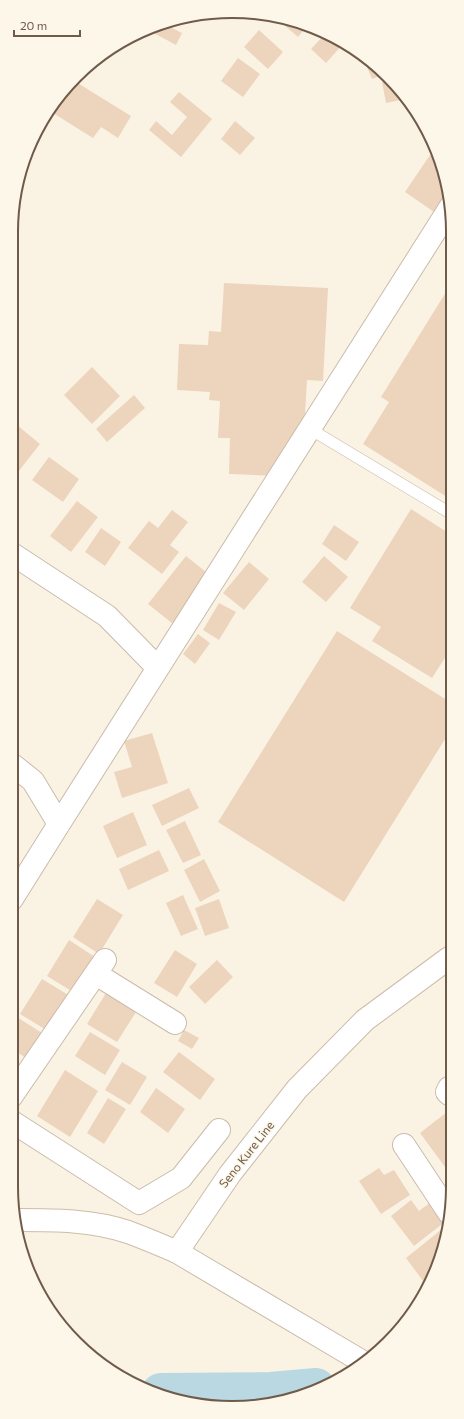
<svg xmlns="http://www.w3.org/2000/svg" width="464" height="1419" font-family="Commissioner,sans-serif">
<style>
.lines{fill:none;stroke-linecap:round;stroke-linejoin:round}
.river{stroke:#b9d8e2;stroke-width:40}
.building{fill:#edd4bd}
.service-casing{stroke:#cabbab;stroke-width:12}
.minor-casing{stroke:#cabbab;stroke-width:24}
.secondary-casing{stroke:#cdbca9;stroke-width:24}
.service{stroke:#fff;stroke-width:11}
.minor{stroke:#fff;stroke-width:22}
.secondary{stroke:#fff;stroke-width:22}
.labels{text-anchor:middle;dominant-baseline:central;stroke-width:3;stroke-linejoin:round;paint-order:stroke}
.street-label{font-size:12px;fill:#705b4b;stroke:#fdf7e9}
.rim{fill:none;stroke:#705b4b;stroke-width:2}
</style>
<rect width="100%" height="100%" fill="#faf3e3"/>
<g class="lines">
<path class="river" d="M161 1393 271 1392 316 1388"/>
</g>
<path class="building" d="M279 17 306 27 298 37 277 19Z
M166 25 182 33 176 45 150 31Z
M259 30 283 52 268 69 244 47Z
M325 34 345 42 326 63 311 49Z
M238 58 260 74 243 97 221 81Z
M366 59 386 74 372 79 364 60Z
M392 80 405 99 386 103 382 82Z
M76 82 131 116 118 138 101 127 93 138 48 110Z
M179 92 212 119 181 157 149 130 156 121 172 135 187 117 170 102Z
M235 121 255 138 240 155 221 139Z
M430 155 438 161 449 197 437 214 405 192Z
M224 283 328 288 323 381 307 380 304 430 278 476 229 474 230 438H218L220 401 209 400 210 392 177 390 179 344 208 345 209 331 221 332Z
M451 284 450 499 363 444 389 402 381 397Z
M92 367 120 396 92 424 64 395Z
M134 395 145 408 107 442 96 429Z
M17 425 40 444 18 472 14 469V429Z
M49 457 79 479 63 502 32 480Z
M77 501 98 517 71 552 50 536Z
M411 509 450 534V650L432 678 372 641 381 627 350 608Z
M172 510 188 522 170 545 179 552 162 574 128 548 149 521 158 528Z
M334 525 359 542 346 561 322 544Z
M101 528 121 542 105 566 85 552Z
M186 556 211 576 173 624 148 604Z
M324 556 348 577 326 602 302 582Z
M249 562 269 579 244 610 223 593Z
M219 603 236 612 219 640 203 630Z
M337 631 450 702V731L344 902 218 822Z
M198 634 210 643 195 664 183 654Z
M152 733 168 783 122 798 114 772 132 767 124 741Z
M189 788 199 808 162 826 152 805Z
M133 812 147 845 117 858 103 826Z
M185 821 201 855 183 863 166 830Z
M159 850 169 871 128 890 119 869Z
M204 859 220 891 200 902 184 870Z
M183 895 198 929 181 936 166 903Z
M97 899 123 915 99 954 73 937Z
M219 899 229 928 205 936 195 908Z
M69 940 95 957 73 992 47 976Z
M175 950 197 964 177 997 154 983Z
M217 960 233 977 205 1004 189 987Z
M42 979 70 996 48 1031 20 1014Z
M106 993 136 1012 117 1042 87 1024Z
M12 1014 42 1033 26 1058 12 1049Z
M184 1030 199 1038 192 1049 178 1041Z
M90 1032 120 1050 105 1075 75 1056Z
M179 1052 215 1079 200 1100 163 1072Z
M122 1062 147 1077 130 1105 105 1090Z
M65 1070 98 1091 70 1137 37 1116Z
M156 1088 185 1109 168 1133 140 1112Z
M108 1098 126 1109 104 1144 87 1133Z
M447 1112 449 1114V1165L445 1167 420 1133Z
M379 1168 384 1175 394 1170 410 1195 381 1214 359 1181Z
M411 1200 419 1211 431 1202 446 1221 414 1246 391 1216Z
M442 1229 447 1235 430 1276 423 1281 406 1258Z"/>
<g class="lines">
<g class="service-casing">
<path id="service" d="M310 429 450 513"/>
</g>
<g class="minor-casing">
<path id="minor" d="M14 555 107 616 158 668
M13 765 33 781 59 824
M12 899 59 824 451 206
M96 974 175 1023
M449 1094 447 1092 449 1088
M11 1097 105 960
M11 1121 139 1203 181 1178 219 1130
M404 1145 449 1213
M177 1252 363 1362"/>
</g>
<g class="secondary-casing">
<path id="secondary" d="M18 1220C55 1220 92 1220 128 1232 144 1238 161 1245 177 1252L230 1174 297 1089 365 1020 449 958"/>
</g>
<use href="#service" class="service"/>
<use href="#minor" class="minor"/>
<use href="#secondary" class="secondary"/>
</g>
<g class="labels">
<g class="street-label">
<text transform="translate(246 1154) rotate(-52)">Seno Kure Line</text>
</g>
</g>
<path d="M0 0H464V1419H0ZM232 18H232A214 214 0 0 1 446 232V1187A214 214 0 0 1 232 1401H232A214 214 0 0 1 18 1187V232A214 214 0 0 1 232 18Z" fill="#fdf7e9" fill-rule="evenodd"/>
<path class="rim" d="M232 18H232A214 214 0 0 1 446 232V1187A214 214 0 0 1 232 1401H232A214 214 0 0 1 18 1187V232A214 214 0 0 1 232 18Z"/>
<path d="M14 30v6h66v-6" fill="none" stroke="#705b4b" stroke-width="2"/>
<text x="20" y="30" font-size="12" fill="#705b4b" stroke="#fdf7e9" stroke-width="3" paint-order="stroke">20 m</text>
</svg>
